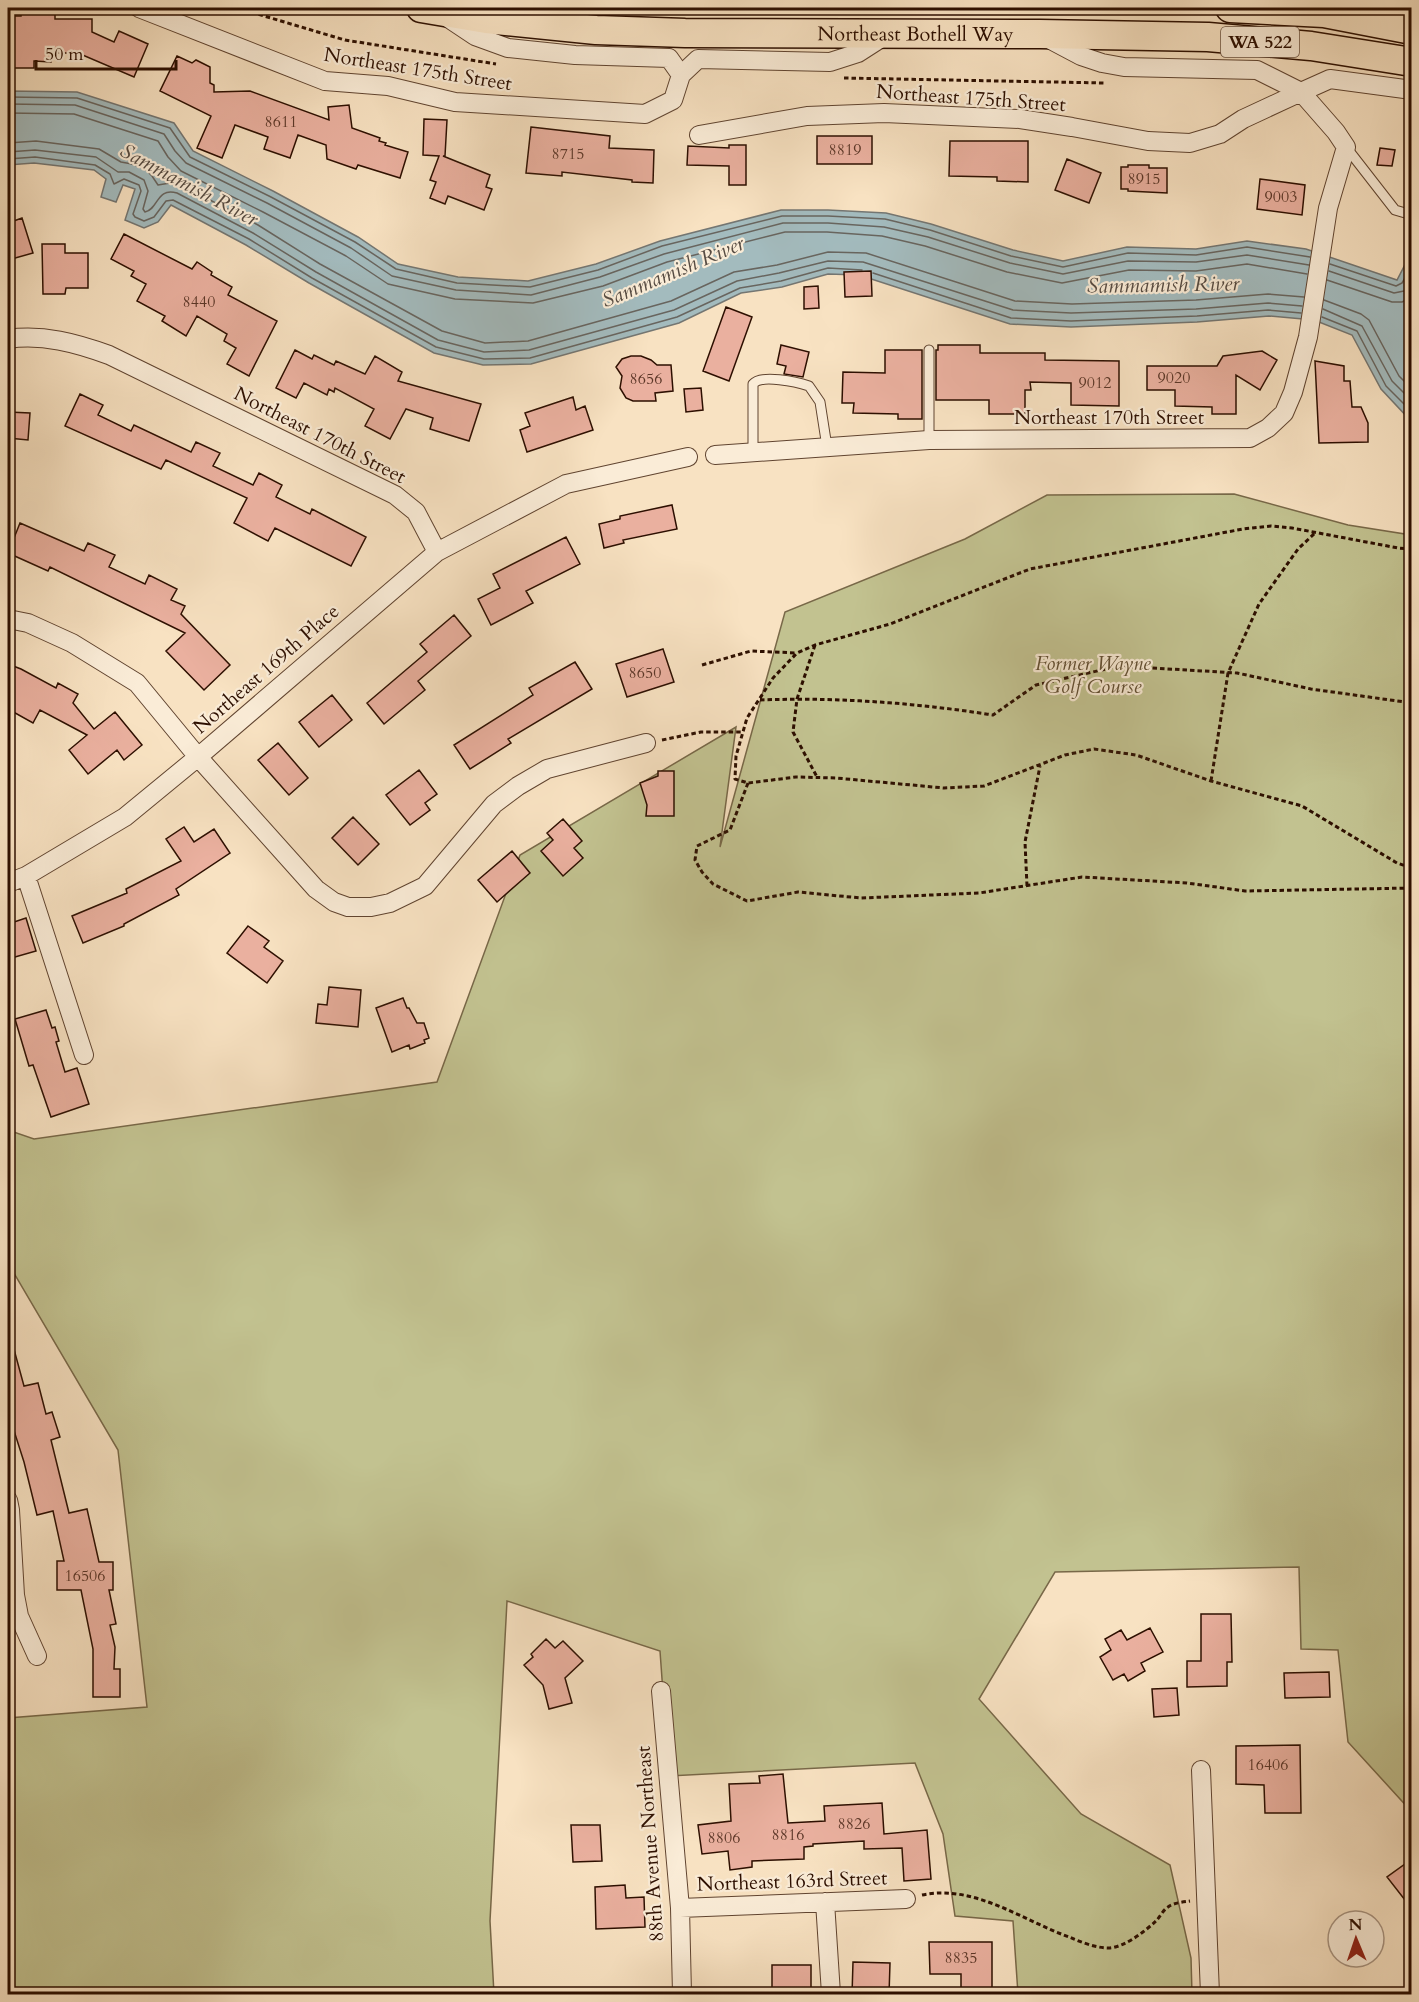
<svg xmlns="http://www.w3.org/2000/svg" width="1419" height="2002" font-family="Cardo,serif">
<style>
.green{fill:#c2c290;stroke:#786848;stroke-width:1.5}
.water{fill:#a3bbbe;stroke:#747672;stroke-width:1.5}
.lines{fill:none;stroke-linecap:round;stroke-linejoin:round}
.shore{stroke:#68655f;stroke-width:1.5}
.building{fill:#eab09f;stroke:#2d0f00;stroke-width:1.5}
.service-casing{stroke:#604430;stroke-width:11}
.minor-casing{stroke:#604430;stroke-width:20}
.primary-casing{stroke:#2d0f00;stroke-width:31}
.path{stroke:#2d0f00;stroke-width:3;stroke-dasharray:4.5 3;stroke-linecap:butt}
.service{stroke:#faecd7;stroke-width:9}
.minor{stroke:#faecd7;stroke-width:18}
.primary{stroke:#f8e2c2;stroke-width:28}
.labels{text-anchor:middle;dominant-baseline:central;stroke-width:4.5;stroke-linejoin:round;paint-order:stroke}
.number-label{font-size:16px;fill:#5c3728}
.shield{fill:#faecd7;stroke:#6a5140;stroke-width:1.5}
.shield-label{font-size:18px;font-weight:bold;fill:#2d0f00}
.street-label{font-size:20px;fill:#2d0f00;stroke:#faecd7}
.park-label{font-size:20px;font-style:italic;fill:#614e32;stroke:#faecd7}
.water-label{font-size:21px;font-style:italic;fill:#564b42;stroke:#faecd7}
</style>
<rect width="100%" height="100%" fill="#f8e2c2"/>
<filter id="stains"><feTurbulence type="fractalNoise" baseFrequency=".00333" numOctaves="4"/><feColorMatrix values="0 0 0 0 .2 0 0 0 0 .09 0 0 0 0 .02 0 0 0 .5 -.17"/></filter>
<radialGradient id="worn" r=".72"><stop offset=".6" stop-color="#630" stop-opacity="0"/><stop offset="1" stop-color="#630" stop-opacity=".3"/></radialGradient>
<path class="green" d="M1234 494 1348 525 1411 535V1811L1348 1742 1338 1650 1301 1649 1299 1567 1055 1572 979 1699 1081 1814 1170 1865 1191 1958 1192 1994H1018L1013 1921 955 1916 943 1834 915 1763 669 1776 660 1651 507 1601 490 1921 494 1994H8V1718L147 1707 118 1450 8 1263V1130L34 1139 437 1082 520 855 736 727 720 847 785 612 965 539 1047 495Z"/>
<path class="water" d="M8 91 77 92 174 123 193 151 273 191 358 237 398 264 458 277 528 281 596 264 660 241 781 210H828L886 213 931 224 1013 250 1063 261 1127 247 1196 249 1247 241 1306 249 1397 280 1411 253V421L1381 389 1352 335 1314 320 1269 316 1197 322 1071 327 1010 324 859 275 828 274 782 287 741 293 679 323 531 364 483 365 434 353 309 283 246 245 171 205 158 222 144 228 125 220 135 189 123 185 116 202 101 197 106 179 94 170 34 163 8 165Z"/>
<g class="lines">
<path class="shore" d="M8 97 77 98 170 128 190 157 271 197 355 242 396 269 457 283 530 287 598 270 662 246 782 216H828L885 219 930 230 1011 256 1063 267 1128 253 1196 255 1247 247 1310 257
M8 104 75 105 164 134 175 151 186 163 267 203 351 248 392 276 456 290 531 295 600 277 664 254 783 223H828L884 227 928 237 1010 263 1063 274 1128 261 1196 262 1247 255 1309 265
M8 113 74 114 158 141 168 157 181 171 263 212 346 256 388 284 455 299 533 303 603 286 667 262 785 232H827L882 236 925 246 1007 272 1062 283 1129 270 1196 271 1247 264 1307 274
M8 143 36 141 99 149 121 162 132 164 145 169 152 176 158 185 170 183 179 184 258 225 320 264 442 331 485 343 528 341 671 301 734 272 777 265 828 252 866 253 1015 301 1072 304 1196 300 1268 294 1304 297
M8 152 35 150 96 157 118 172H129L144 180 148 191 143 209 145 212C159 209 156 187 177 193L253 233 316 272 438 340 484 352 529 350 674 310 737 281 779 273 828 261 863 262 1013 310 1071 313 1196 309 1268 303 1302 306
M8 159 35 157 95 165 110 174 114 184 124 179 139 185 141 191 133 214 135 217 144 221 154 217 166 201 173 200 249 239 312 278 436 347 484 359 530 358 677 317 740 288 781 281 828 268 862 270
M1330 264 1396 286 1402 283 1412 266
M1329 271 1394 293 1404 291 1412 282
M873 273 1011 318 1071 321 1197 316 1268 310 1301 313
M1327 280 1392 302H1402L1412 297
M1324 300 1361 314 1369 320 1399 376 1412 389
M1323 309 1362 326 1392 381 1412 401
M1322 317 1357 331 1386 386 1412 412"/>
</g>
<path class="building" d="M21 12H55V19H92V32L114 42 119 31 148 44 134 77 78 53H51V62L34 61V68H8V16H21Z
M177 56 192 63 196 60 210 67V83L214 85V92L250 91 329 120 328 107 349 105 352 128 380 138 379 141 386 143 385 145 408 152 400 178 358 165 356 169 327 159 326 145 298 135 290 158 264 149 268 137 235 125 222 158 197 148 211 116 160 91Z
M424 119 447 120 445 156H443L490 175 486 187 492 189 484 210 448 196 445 204 430 198 436 182 430 180 439 156 423 155Z
M531 127 610 136 609 148 654 150 653 183 632 182V180L562 172V176L526 173Z
M817 136H872V164H817Z
M950 141H1028V182L997 181V177L949 176Z
M729 145H746V185H729V166L687 165 688 146 729 148Z
M1380 148 1395 150 1392 166 1377 165Z
M1067 159 1101 173 1089 203 1055 190Z
M1128 165H1149V168H1167V193L1128 191V189H1121V167H1128Z
M1260 179 1305 185 1302 215 1257 209Z
M22 218 33 253 8 260V223Z
M124 234 192 269 197 262 212 272 211 275 232 287 228 295 277 321 249 376 227 364 236 348 224 341 227 334 197 316 186 336 162 321 165 316 137 301 146 284 131 276 134 271 111 259Z
M42 244H65V253H88V288H66L65 294H43Z
M871 271 872 296 845 297 844 272Z
M818 286 819 308 804 309V287Z
M726 307 752 317 729 381 703 371Z
M781 345 809 352 803 377 784 374 786 366 777 364Z
M938 345H980V353H1045V360L1119 361V406L1071 405V383L1030 382 1031 390H1025V414H989V400H936V350H938Z
M295 350 312 359 314 355 334 365 336 361 365 374 375 356 402 372 398 381 481 404 469 441 430 429 433 418 406 409 390 439 365 426 374 409 335 388 334 392 329 389 327 395 304 383 296 398 276 388Z
M885 350H922V419H898V414L853 413 854 403H842L843 372 885 373Z
M1262 351 1277 360 1260 390 1236 375V414H1212V407L1175 406V390H1147V366H1217L1223 356Z
M631 356H641L651 360 657 365H671L673 391 655 393 656 401H633L626 398 620 388 622 376 616 367 622 359Z
M1315 361 1344 366V381H1350L1352 407H1361L1368 423V442L1319 443Z
M701 388 703 410 686 412 684 389Z
M80 394 103 405 98 415 131 431 134 425 191 452 196 442 220 453 213 466 253 485 259 473 282 485 276 497 310 514 312 509 366 537 351 566 275 528 268 541 234 523 247 498 166 460 161 469 65 426Z
M573 397 576 410 585 406 593 430 527 452 520 430 530 426 525 413Z
M8 412 30 413 28 440 8 438Z
M672 505 677 529 623 540 624 543 604 548 599 524 620 519V516Z
M20 523 84 551 88 543 115 555 109 567 145 584 149 575 177 589 171 600 185 606 181 614 230 665 204 690 166 651 185 633 50 567 48 571 8 553Z
M566 537 580 564 526 591 533 603 491 625 478 599 500 588 493 574Z
M454 615 471 636 418 681 425 690 384 724 367 703 427 652 420 644Z
M663 649 674 682 627 697 616 664Z
M575 662 592 689 508 739 511 743 470 769 454 745 533 695 529 688Z
M8 664 21 669 56 688 58 683 78 694 73 703 94 729 115 712 142 745 124 760 117 750 88 774 69 750 87 735 40 710 33 723 8 709Z
M332 695 352 720 319 747 299 722Z
M278 743 308 778 289 795 258 760Z
M419 770 437 794 425 803 430 810 410 825 386 795Z
M658 771H674V816H646L647 805 640 783 658 776Z
M353 817 379 844 358 865 332 838Z
M563 819 582 841 574 848 583 858 563 876 541 851 553 840 547 833Z
M184 827 194 842 214 829 230 853 176 889 179 895 124 924V926L83 943 72 916 127 893 126 889 181 861 166 839Z
M512 851 530 873 497 902 478 880Z
M26 918 36 951 8 959V924Z
M248 926 269 941 264 947 283 961 267 983 227 953Z
M329 987 361 990 358 1027 316 1023 318 1004 327 1005Z
M403 998 407 1008H409L417 1023H424L429 1038 424 1040 425 1043 410 1049 409 1045 392 1052 376 1008Z
M46 1010 52 1028 55 1027 59 1041 56 1042 65 1072 77 1068 89 1104 51 1117 33 1065 29 1066 15 1019Z
M8 1342H12L24 1386 38 1383 46 1414 52 1412 60 1437 51 1440 69 1513 87 1509 99 1562H113V1590H109L116 1624 110 1625 115 1647 114 1669H120V1697H93V1649L81 1590H57V1561H64L53 1511 37 1515 24 1462 8 1412Z
M1201 1614H1231L1232 1662H1227V1686L1187 1687V1661H1201Z
M1150 1628 1163 1652 1141 1663 1145 1671 1128 1681 1124 1674 1113 1680 1100 1657 1111 1650 1105 1639 1121 1630 1127 1640Z
M546 1639 555 1648 563 1641 583 1661 565 1678 572 1703 549 1709 543 1685 524 1665 533 1657 531 1654Z
M1329 1672 1330 1697 1285 1698 1284 1673Z
M1177 1688 1179 1715 1154 1717 1152 1689Z
M1300 1745 1301 1813H1265L1264 1785 1236 1784V1746Z
M783 1774 788 1823 825 1821 824 1806 882 1803 884 1834 927 1830 931 1879 904 1881 902 1848 864 1849V1841L813 1844V1846L804 1847V1859L752 1861V1867L730 1870 728 1851 702 1854 698 1825 731 1821 729 1784 760 1783 759 1776Z
M571 1825H600L602 1861 573 1862Z
M1412 1859V1909L1387 1877Z
M625 1885 626 1898 644 1897 645 1927 596 1929 595 1887Z
M929 1942H992V1990H961V1974H930Z
M853 1962 890 1963 889 1995H852Z
M772 1965H811V1995H772Z"/>
<g class="lines">
<g class="service-casing">
<path id="service" d="M1346 147 1395 210 1412 215
M929 350V440
M753 452V384C761 374 797 382 809 386L820 402 827 447"/>
</g>
<g class="minor-casing">
<path id="minor" d="M139 8 325 81 388 86 455 102 645 114 673 100 681 75
M448 18 475 36 508 48 575 55 669 58 681 75 698 59 830 62 858 53 886 35
M1047 38 1081 56 1102 63 1124 67 1257 70 1301 92 1330 79 1412 90
M699 135 807 116 884 113 1020 119 1072 127 1148 141 1190 143 1220 134 1243 119 1301 92 1336 132 1346 147 1328 208 1308 337 1293 392 1284 413 1268 428 1250 438 929 440 715 455
M8 339C43 334 76 343 109 355L395 495 416 512 437 552 566 484 688 457
M8 619 28 623 72 643 137 683 198 757 437 552
M26 876 84 1055
M8 883 26 876 125 817 198 757 316 889 334 902 348 907H371L390 903 425 886 494 804 518 786 547 769 646 743
M8 1500 10 1510 15 1595 19 1616 37 1656
M661 1691 680 1908 682 1994
M1201 1770 1210 1994
M825 1902 831 1994
M680 1908 906 1899"/>
</g>
<g class="primary-casing">
<g id="primary">
<path id="s1" d="M421 8 486 19 596 30 685 33 1040 34 1208 37 1311 46 1412 62"/>
<path d="M1230 8 1324 13 1412 30"/>
</g>
</g>
<path class="path" d="M237 8 345 40 496 64
M844 78 1104 83
M1412 549 1398 548 1292 528 1271 526 1243 529 1030 569 890 624 815 645 797 653 773 678 747 718 736 756 735 779 748 783 796 777 836 778 944 788 984 786 1065 755 1094 749 1136 755 1211 781 1302 806 1397 863 1412 868
M815 645 797 699 793 732 817 777
M702 665 751 651 797 653
M760 700C838 697 916 703 993 715L1036 685 1119 666 1237 673 1311 689 1412 703
M662 740 701 732H742
M1211 781 1228 673 1259 604 1298 549 1315 533
M748 783 730 830 697 846 695 860 702 872 713 884 747 901 798 892 861 898 979 893 1082 877 1187 883 1245 891 1412 888
M1027 886 1025 842 1040 766
M922 1895C974 1884 1022 1920 1069 1937 1081 1942 1095 1948 1109 1948 1125 1947 1144 1932 1156 1921 1160 1917 1163 1910 1168 1907 1173 1903 1183 1902 1190 1901"/>
<use href="#service" class="service"/>
<use href="#minor" class="minor"/>
<use href="#primary" class="primary"/>
</g>
<g class="labels">
<g class="number-label">
<text x="281" y="122">8611</text>
<text x="845" y="150">8819</text>
<text x="568" y="154">8715</text>
<text x="1144" y="179">8915</text>
<text x="1281" y="197">9003</text>
<text x="199" y="302">8440</text>
<text x="1174" y="378">9020</text>
<text x="646" y="379">8656</text>
<text x="1095" y="383">9012</text>
<text x="645" y="673">8650</text>
<text x="85" y="1576">16506</text>
<text x="1268" y="1765">16406</text>
<text x="854" y="1824">8826</text>
<text x="788" y="1835">8816</text>
<text x="724" y="1838">8806</text>
<text x="961" y="1958">8835</text>
</g>
<rect class="shield" x="1221" y="27" width="78" height="30" rx="4.5"/>
<g class="shield-label">
<text x="1260" y="42">WA 522</text>
</g>
<g class="street-label">
<text stroke="none"><textPath href="#s1" startOffset="496">Northeast Bothell Way</textPath></text>
<text transform="translate(418 69) rotate(9)">Northeast 175th Street</text>
<text transform="translate(971 98) rotate(4)">Northeast 175th Street</text>
<text x="1109" y="417">Northeast 170th Street</text>
<text transform="translate(320 435) rotate(27)">Northeast 170th Street</text>
<text transform="translate(266 669) rotate(-41)">Northeast 169th Place</text>
<text transform="translate(650 1844) rotate(-94)">88th Avenue Northeast</text>
<text transform="translate(792 1881) rotate(-2)">Northeast 163rd Street</text>
</g>
<g class="park-label">
<text x="1093" y="663">Former Wayne<tspan x="1093" dy="23">Golf Course</tspan></text>
</g>
<g class="water-label">
<text transform="translate(189 185) rotate(28)">Sammamish River</text>
<text transform="translate(673 272) rotate(-23)">Sammamish River</text>
<text transform="translate(1163 285) rotate(-1)">Sammamish River</text>
</g>
</g>
<rect width="1419" height="2002" fill="none" stroke="#f8e2c2" stroke-width="30"/>
<rect x="9" y="9" width="1401" height="1984" fill="none" stroke="#2d0f00" stroke-width="3"/>
<rect x="15" y="15" width="1389" height="1972" fill="none" stroke="#2d0f00" stroke-width="1.5"/>
<g transform="translate(1356 1939) rotate(358)"><circle r="28" fill="#faecd7" stroke="#a89481" stroke-width="1.5"/>
<path d="M0-4.5L10 22L0 15L-10 22Z" fill="#8f2418"/>
<text y="-9" font-size="16" font-weight="bold" text-anchor="middle" fill="#2d0f00">N</text>
</g>
<path d="M36 60v9h140v-9" fill="none" stroke="#2d0f00" stroke-width="3"/>
<text x="45" y="60" font-size="18" fill="#2d0f00" stroke="#faecd7" stroke-width="4.5" paint-order="stroke">50 m</text>
<rect width="100%" height="100%" filter="url(#stains)"/>
<rect width="100%" height="100%" fill="url(#worn)"/>
</svg>
